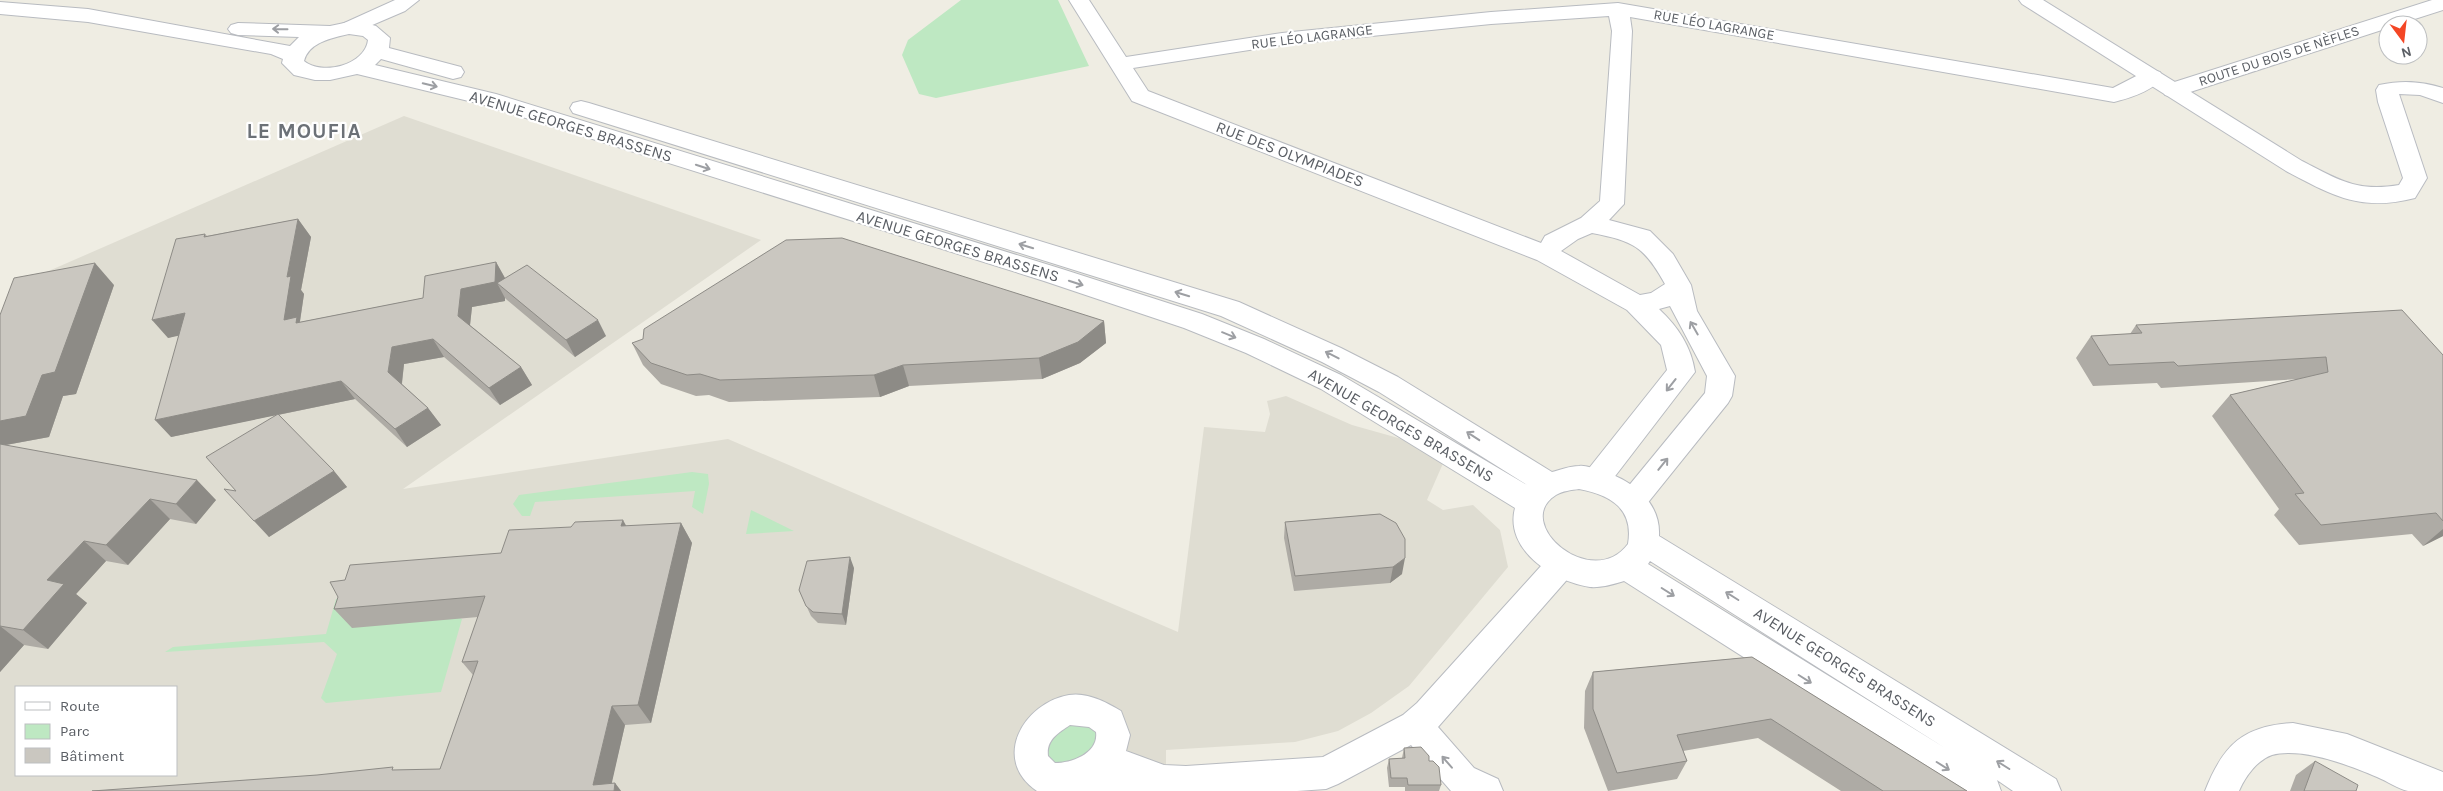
<svg xmlns="http://www.w3.org/2000/svg" width="2443" height="791" font-family="Karla,sans-serif">
<style>
.education{fill:#dfddd2;fill-rule:evenodd}
.green{fill:#bee8c2}
.lines{fill:none;stroke-linecap:round;stroke-linejoin:round}
.minor-casing{stroke:#b8bbc0;stroke-width:2}
.tertiary-casing{stroke:#b8bbc0;stroke-width:2}
.secondary-casing{stroke:#b9bcc2;stroke-width:2}
.minor{fill:#fff;fill-rule:evenodd}
.tertiary{fill:#fff;fill-rule:evenodd}
.secondary{fill:#fff;fill-rule:evenodd}
.wall{fill:#aeaba5}
.shaded-wall{fill:#8d8b86}
.building{fill:#cac7c0;stroke:#8d8b86}
.oneway{stroke:#9d9fa3}
.labels{text-anchor:middle;dominant-baseline:central;stroke-width:4.5;stroke-linejoin:round;paint-order:stroke}
.far-street-label{font-size:14px;fill:#5b5f65;stroke:#fff}
.street-label{font-size:16px;fill:#5b5f65;stroke:#fff}
.district-label{font-size:21px;font-weight:bold;letter-spacing:1px;fill:#6c7177;stroke:#fff}
</style>
<rect width="100%" height="100%" fill="#efede3"/>
<path class="education" d="M404 116 761 240 403 489 728 439 1178 632 1204 427 1265 432 1270 414 1267 401 1286 396 1352 425 1448 452 1427 500 1443 510 1473 505 1500 530 1508 567 1409 686 1371 713 1338 731 1295 742 1166 750V791H0V315L12 287ZM16 687H176V775H16Z"/>
<path class="green" d="M961 0H1058L1089 66 936 98 919 94 902 55 908 40Z
M692 472 708 474 709 484 703 514 692 507 695 491 535 502 530 516H522L513 504 519 495Z
M751 510 794 531 746 534Z
M368 585 462 619 441 692 326 703 321 698 337 654 324 642 165 652 173 647 326 634 336 599Z
M1064 722 1096 728 1102 744 1060 769C1038 747 1046 743 1064 722Z"/>
<g class="lines">
<g class="minor-casing">
<path id="minor" d="M395 0H419L405 11 356 32 349 34 342 32 339 28 342 24Z
M1069 0H1089L1126 57 1282 33 1491 12 1618 3 2113 88 2144 72 2152 70 2160 72 2163 77C2153 91 2130 98 2114 102L1630 17 1632 31 1624 204 1609 220 1650 231 1673 254 1691 285 1697 311 1735 376 1732 396 1728 403 1642 510 1632 514 1622 510 1617 502 1622 494 1705 393 1707 376 1670 306 1659 309C1678 327 1691 346 1695 372L1606 488 1596 492 1586 488 1581 480 1586 472 1667 370 1661 345 1627 310 1537 260 1132 101ZM1609 16 1612 31 1600 201 1581 218 1545 236 1541 243 1148 91 1133 68 1282 45 1491 24ZM1592 233C1633 241 1644 246 1665 284L1651 293 1640 295 1561 251 1578 239Z
M2432 0H2443V10L2396 25H2388V28L2181 95 2173 97 2165 95 2162 90 2165 85Z
M1561 552 1572 556 1576 565 1572 574 1438 727 1474 768 1498 779 1503 791H1451L1411 745 1338 784 1326 789 1297 791H1037C991 760 1023 703 1069 695 1087 692 1106 702 1121 711L1130 735 1126 751 1164 765 1186 766 1323 757 1403 715 1417 703 1550 556ZM1070 725 1089 727 1096 732C1099 753 1072 763 1055 763L1048 756C1046 740 1058 733 1070 725Z
M2293 723 2347 734 2443 772V791C2432 791 2419 791 2408 791 2398 789 2387 781 2377 777 2349 765 2302 747 2272 755 2257 760 2245 777 2239 791H2205C2223 745 2243 726 2293 723Z"/>
</g>
<g class="tertiary-casing">
<path id="tertiary" d="M0 2 88 9 290 46 299 37 238 35 231 33 228 29 231 25 238 23 330 26 349 22 369 24 376 26 390 38 389 48 461 67 464 72 461 77 453 79 381 59 375 65 496 94 1062 269 1202 314 1264 339 1341 375 1527 485 1379 392 1322 362 1221 316 573 113 570 108 573 103 581 101 589 103 1239 302 1341 348 1398 377 1552 472C1560 470 1570 466 1579 466 1585 465 1592 468 1598 470 1629 478 1661 500 1659 536L2056 779 2061 791H2013L1997 780 2001 791H1954L1624 581C1615 584 1600 588 1590 587 1554 582 1504 550 1515 508L1321 389 1246 353 1184 328 1044 281 481 104 357 74 330 80H315L294 75 282 63 283 59 271 54 88 22 0 14ZM349 34 363 36 368 40C365 65 323 76 304 61 309 42 332 38 349 34ZM1579 489C1611 495 1634 509 1628 544 1592 592 1511 523 1556 495 1562 491 1572 490 1579 489ZM1650 561 1945 748 1648 564Z"/>
</g>
<g class="secondary-casing">
<path id="secondary" d="M2019 0H2043L2302 161C2339 180 2356 192 2399 185L2403 178 2378 102 2376 90 2379 85C2402 80 2420 81 2443 88V103L2420 95 2399 94 2427 178 2415 198C2361 212 2333 196 2286 171L2022 4Z"/>
</g>
<use href="#minor" class="minor"/>
<use href="#tertiary" class="tertiary"/>
<use href="#secondary" class="secondary"/>
</g>
<path class="wall" d="M298 219 311 237 301 290 304 294 300 322 423 298 496 262 505 278 606 336 575 357 507 300 505 298V301L472 307 470 325 521 367 532 385 500 405 444 357 404 364 402 384 428 408 441 425 407 447 355 399 278 415 334 471 347 487 269 537 236 491 275 415 171 437 178 335 168 338 205 234 207 236Z
M114 285 76 394 63 396 49 437 6 445 216 500 196 524 170 519 128 565 106 561 76 594 87 603 48 649 24 645 0 672V315Z
M1104 321 1106 343 1080 363 1042 379 909 386 880 397 729 402 709 395 696 396 661 384 643 365 632 343Z
M2136 325 2443 355V536L2423 546 2412 534 2299 545 2274 515 2279 509 2212 416 2230 395 2298 379 2161 388 2157 383 2093 386 2076 358 2091 336 2130 334Z
M1380 514 1402 574 1390 583 1294 591 1284 538 1285 522Z
M681 523 692 543 651 723 625 725 611 784 615 783 621 791H92L396 770 440 769 473 675 462 662 478 617 352 628 334 609 345 580 501 553 626 526Z
M854 568 846 625 818 623 811 616 799 590Z
M1752 657 1967 791H1841L1758 738 1683 751 1687 761 1677 779 1608 791 1584 728 1585 691 1593 672Z
M1404 748 1429 761 1441 785 1439 791H1405V787H1389L1387 768 1389 759 1402 758Z
M2315 761 2356 791H2290L2296 775Z"/>
<path class="shaded-wall" d="M298 219 311 237 301 290 304 294 299 327 284 320 287 277Z
M496 262 506 280 497 283 505 298V301L472 307 469 334 458 316 461 289Z
M95 263 114 285 76 394 63 396 49 437 0 446V421L42 375Z
M185 313 200 331 168 338 152 320Z
M598 320 606 336 575 357 566 340Z
M1104 321 1106 343 1080 363 1042 379 1039 358Z
M433 339 444 357 404 364 401 390 388 372 392 347Z
M903 365 909 386 880 397 874 375Z
M521 367 532 385 500 405 489 388Z
M341 381 355 399 171 437 155 420Z
M428 408 441 425 407 447 395 429Z
M334 471 347 487 269 537 254 521Z
M197 480 216 500 196 524 176 504Z
M150 499 170 519 128 565 106 545Z
M623 520 634 540 621 526Z
M681 523 692 543 651 723 638 705Z
M2443 529V536L2423 546Z
M84 541 106 561 76 594 87 603 48 649 23 630 47 580Z
M850 557 854 568 846 625 842 614Z
M1405 558 1402 574 1390 583 1393 567Z
M0 626 24 645 0 672Z
M612 706 625 725 610 791 593 785Z
M615 783 621 791H614Z"/>
<path class="building" d="M298 219 287 277 291 276 284 320 297 317 296 323 423 298 425 276 496 262 495 282 461 289 458 316 521 367 489 388 433 339 392 347 388 372 428 408 395 429 341 381 155 420 185 313 152 320 176 239 205 234 204 237Z
M842 238 1104 321 1078 342 1039 358 903 365 874 375 720 380 700 374 687 375 651 363 632 343 643 339 644 329 786 240Z
M95 263 55 372 42 375 26 416 0 421V315L14 278Z
M527 265 598 320 566 340 497 283Z
M2402 310 2443 355V521L2436 513 2321 525 2295 494 2304 493 2230 395 2328 372 2326 357 2178 366 2174 362 2109 365 2091 336 2142 333 2136 325Z
M278 414 334 471 254 521 224 489 236 491 206 457Z
M0 444 197 480 176 504 150 499 106 545 84 541 47 580 64 584 23 630 0 626Z
M1380 514 1396 523 1405 539V558L1393 567 1295 576 1285 522Z
M623 520 621 526 681 523 638 705 612 706 593 785 615 783 614 791H92L317 775 393 767 392 770 440 769 478 661 462 662 485 596 334 609 338 597 330 582 345 580 350 565 501 553 509 530 571 527 575 522Z
M850 557 842 614 813 612 806 606 799 590 807 561Z
M1752 657 1967 791H1883L1771 719 1677 735 1687 761 1617 773 1593 709V672Z
M1421 747 1429 756V761H1433L1439 767 1441 785H1408L1407 778H1391L1389 759 1405 758 1404 748Z
M2315 761 2358 785 2356 791H2304Z"/>
<defs><path id="oneway-shaft" d="M-6 0H5M1.5-3L5.5 0L1.5 3" fill="none" stroke-width="1.6" stroke-linecap="round" stroke-linejoin="round" transform="scale(1.25)"/></defs>
<g class="oneway">
<use href="#oneway-shaft" transform="translate(280 29) rotate(-179)"/>
<use href="#oneway-shaft" transform="translate(430 85) rotate(14)"/>
<use href="#oneway-shaft" transform="translate(703 167) rotate(18)"/>
<use href="#oneway-shaft" transform="translate(1026 246) rotate(-163)"/>
<use href="#oneway-shaft" transform="translate(1076 283) rotate(18)"/>
<use href="#oneway-shaft" transform="translate(1182 294) rotate(-163)"/>
<use href="#oneway-shaft" transform="translate(1694 328) rotate(-120)"/>
<use href="#oneway-shaft" transform="translate(1229 335) rotate(22)"/>
<use href="#oneway-shaft" transform="translate(1332 355) rotate(-153)"/>
<use href="#oneway-shaft" transform="translate(1671 385) rotate(128)"/>
<use href="#oneway-shaft" transform="translate(1473 436) rotate(-147)"/>
<use href="#oneway-shaft" transform="translate(1663 464) rotate(-51)"/>
<use href="#oneway-shaft" transform="translate(1668 592) rotate(32)"/>
<use href="#oneway-shaft" transform="translate(1732 596) rotate(-148)"/>
<use href="#oneway-shaft" transform="translate(1805 679) rotate(32)"/>
<use href="#oneway-shaft" transform="translate(1447 762) rotate(-131)"/>
<use href="#oneway-shaft" transform="translate(2003 765) rotate(-148)"/>
<use href="#oneway-shaft" transform="translate(1943 766) rotate(32)"/>
</g>
<g class="labels">
<g class="far-street-label">
<text transform="translate(1714 25) rotate(10)">RUE LÉO LAGRANGE</text>
<text transform="translate(1312 37) rotate(-7)">RUE LÉO LAGRANGE</text>
<text transform="translate(2279 56) rotate(-18)">ROUTE DU BOIS DE NÈFLES</text>
</g>
<g class="street-label">
<text transform="translate(571 126) rotate(17)">AVENUE GEORGES BRASSENS</text>
<text transform="translate(1290 154) rotate(21)">RUE DES OLYMPIADES</text>
<text transform="translate(958 246) rotate(17)">AVENUE GEORGES BRASSENS</text>
<text transform="translate(1401 425) rotate(30)">AVENUE GEORGES BRASSENS</text>
<text transform="translate(1845 667) rotate(32)">AVENUE GEORGES BRASSENS</text>
</g>
<g class="district-label">
<text x="304" y="131">LE MOUFIA</text>
</g>
</g>
<rect x="15" y="686" width="162" height="90" fill="#ffffff" stroke="#bdbfc1"/>
<rect x="25" y="702" width="25" height="8" fill="#ffffff" stroke="#bdbfc1"/>
<text x="60" y="711" font-size="15" fill="#5b5f65">Route</text>
<rect x="25" y="724" width="25" height="15" fill="#bee8c2" stroke="#bdbfc1"/>
<text x="60" y="736" font-size="15" fill="#5b5f65">Parc</text>
<rect x="25" y="748" width="25" height="15" fill="#cac7c0" stroke="#bdbfc1"/>
<text x="60" y="761" font-size="15" fill="#5b5f65">Bâtiment</text>
<g transform="translate(2403 40) rotate(165)"><circle r="24" fill="#ffffff" stroke="#bdbfc1"/>
<path d="M0-4L9 19L0 12L-9 19Z" fill="#f44625"/>
<text y="-8" font-size="14" font-weight="bold" text-anchor="middle" fill="#5b5f65">N</text>
</g>
</svg>
